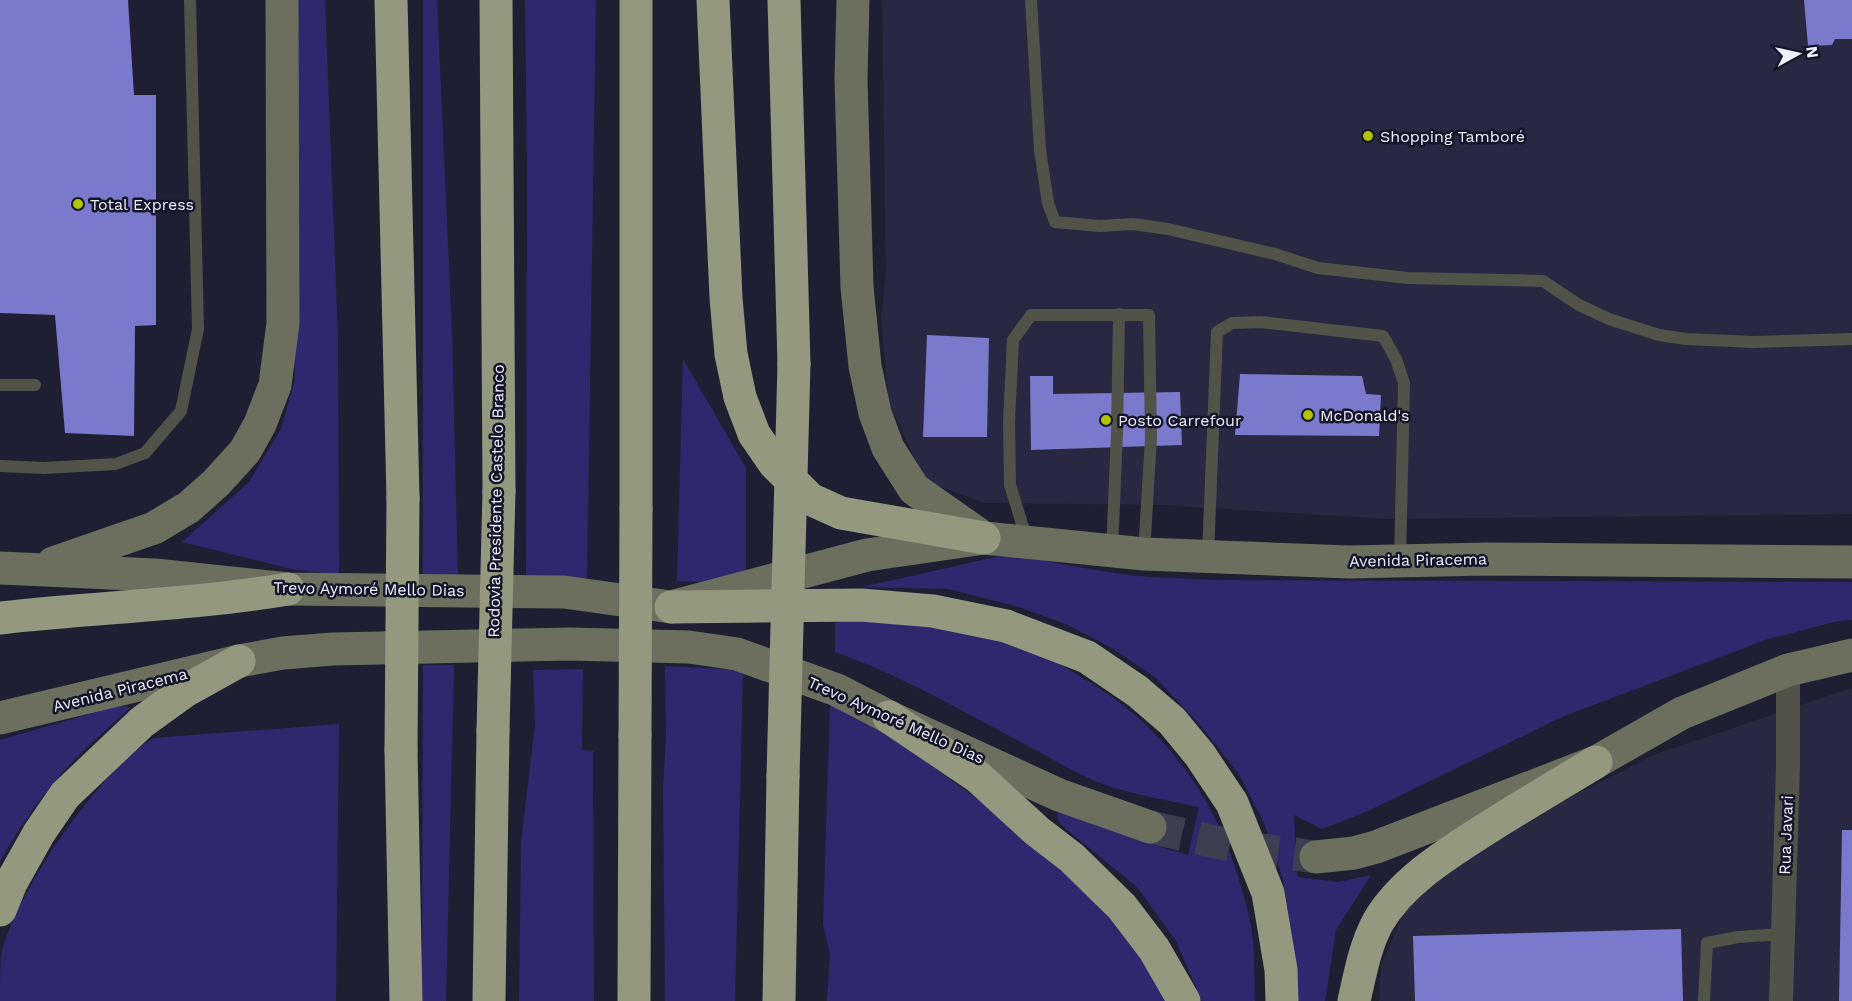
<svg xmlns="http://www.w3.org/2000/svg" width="1852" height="1001" font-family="'Work Sans',sans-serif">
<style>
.built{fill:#282842}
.green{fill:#30286e}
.building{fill:#7b79cc}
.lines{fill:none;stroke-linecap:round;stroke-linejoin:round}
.secondary-tunnel{stroke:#3e3e51;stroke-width:33;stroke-dasharray:33 16;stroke-linecap:butt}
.service{stroke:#515348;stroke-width:12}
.minor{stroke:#515348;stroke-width:24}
.secondary{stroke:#6c6f5e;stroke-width:33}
.motorway{stroke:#93987e;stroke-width:33}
.motorway-bridge{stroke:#93987e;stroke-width:33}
.poi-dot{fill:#b0c500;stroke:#151529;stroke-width:2}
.labels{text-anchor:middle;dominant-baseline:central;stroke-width:5;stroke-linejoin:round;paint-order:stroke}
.poi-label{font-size:16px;fill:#eeeffd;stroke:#151529;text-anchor:start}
.street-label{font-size:16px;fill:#eeeffd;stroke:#151529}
</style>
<rect width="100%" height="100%" fill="#1f1f33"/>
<path class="built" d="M882 0H1852V514L1386 519 1162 505 985 503 925 481 889 403 881 319 886 272Z
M1852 688V1001H1379L1381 965 1409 901 1463 851 1656 754Z"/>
<path class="green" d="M291 0H325L338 338 339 574 296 570 182 542 249 482 281 429 295 380Z
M423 0H437L452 334 458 579 423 577Z
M525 0H596L587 578 526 579 527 173Z
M683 359 746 468V584L677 581Z
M1014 553 1060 564 1134 576 1215 580 1852 582V620L1838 621 1768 639 1562 717 1368 811 1322 829 1294 815 1297 877 1338 882 1371 875 1336 930 1325 1001H1294L1293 945 1283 879 1264 823 1239 774 1200 725 1156 678 1112 648 1068 625 1019 607 949 589 862 587Z
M887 620C932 625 977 633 1020 647 1046 655 1070 670 1093 684 1173 735 1220 806 1244 897 1247 909 1251 921 1252 933 1255 955 1254 979 1255 1001H1202L1176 941 1138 888 1060 824 1057 815 1059 808 1068 807 1150 844 1188 855 1199 807C1165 800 1130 794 1097 782 1075 773 1053 759 1032 748 967 714 904 676 835 652V621Z
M423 665H454L446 1001H422Z
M665 666 743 670 735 1001H665L663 788 666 738Z
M583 669 582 750 593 751 594 1001H519L521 843 535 724 533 670Z
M830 704 889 734 1012 825 1127 930 1167 1001H827L830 955 823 924Z
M117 706 131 707C114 723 96 738 80 754 49 785 22 822 0 861V740Z
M339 724 336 1001H0C0 987 0 969 1 955 17 890 97 774 153 738Z"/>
<path class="building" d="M0 0H128L134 95H156V325L135 326 134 436 65 433 55 315 0 313Z
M1804 0H1852V39H1835L1832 45 1808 46Z
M927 335 989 338 987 437H923Z
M1240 374 1362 376 1366 394 1381 395 1379 436 1235 435Z
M1030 376H1053V394L1180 392 1182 445 1031 450Z
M1842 830H1852V1001H1839Z
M1681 929 1683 1001H1415L1413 936Z"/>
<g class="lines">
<path class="secondary-tunnel" d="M1150 827 1238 847 1316 857"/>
<path class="service" d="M1031 0 1040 150 1048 203 1055 222 1100 226 1133 224 1168 229 1275 254 1318 268 1408 278 1543 281 1579 305 1609 319 1659 335 1686 339 1753 342 1852 339
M0 385H35
M0 466 44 468 116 464 145 453 181 411 198 329 190 0
M1027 540 1010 485 1009 422 1013 340 1031 315H1149L1151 438 1144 553
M1112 550 1117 433 1119 314
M1208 555 1217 332 1232 323 1261 322 1383 336 1396 359 1404 383 1400 560
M1704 1001 1707 943 1738 937 1783 934"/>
<path class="minor" d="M1781 1001 1788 765V670"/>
<path class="secondary" d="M853 0 851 79 857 287 865 366 875 413 888 448 914 489 984 538
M53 563 154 528 189 507 216 483 245 451 260 424 275 385 283 323 282 0
M0 568 155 575 288 589 564 592 671 607 867 555 984 538 1144 554 1349 562 1486 559 1852 562
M0 718 239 661 283 653 333 649 570 644 689 647 737 654 837 690 889 717 1059 795 1150 827
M1316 857 1354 853 1376 847 1596 762 1682 713 1788 670 1852 655"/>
<path class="motorway" d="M391 0 403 498
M496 0 499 491
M713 0 726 298 731 354 740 397 754 434 774 463 810 499 841 513 984 538
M784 0 794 364
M636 509V0
M671 607 861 605 933 611 1006 626 1087 657 1137 691 1172 721 1200 755 1232 803 1268 893 1281 970 1282 1001
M0 618C96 607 192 605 288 589
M889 717 978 777 1037 831 1072 858 1122 907 1154 949 1184 1001
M401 750 406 1001
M0 910 11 883 39 833 65 795 142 722 185 691 239 661
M489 1001 493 731
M634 1001 635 735
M779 1001 783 776
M1354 1001C1360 974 1365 946 1378 922 1400 884 1442 857 1478 834 1517 809 1556 786 1596 762"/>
<path class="motorway-bridge" d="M493 731 499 491
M635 735 636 509
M401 750 403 498
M783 776 794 364"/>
</g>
<g class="poi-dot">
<circle cx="1368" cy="136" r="6"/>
<circle cx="78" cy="204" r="6"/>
<circle cx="1308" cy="415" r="6"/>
<circle cx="1106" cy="420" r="6"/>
</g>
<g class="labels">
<g class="poi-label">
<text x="1380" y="136">Shopping Tamboré</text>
<text x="90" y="204">Total Express</text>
<text x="1320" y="415">McDonald's</text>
<text x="1118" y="420">Posto Carrefour</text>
</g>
<g class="street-label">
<text transform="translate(496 501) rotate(-89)">Rodovia Presidente Castelo Branco</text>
<text transform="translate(1418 560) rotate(-1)">Avenida Piracema</text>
<text transform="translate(369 589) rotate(1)">Trevo Aymoré Mello Dias</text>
<text transform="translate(120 690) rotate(-14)">Avenida Piracema</text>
<text transform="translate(896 720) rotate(24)">Trevo Aymoré Mello Dias</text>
<text transform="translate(1786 835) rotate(-88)">Rua Javari</text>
</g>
</g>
<g transform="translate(1798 54) rotate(82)" stroke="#151529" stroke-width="4.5" paint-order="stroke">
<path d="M0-4.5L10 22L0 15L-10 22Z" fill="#eeeffd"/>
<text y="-9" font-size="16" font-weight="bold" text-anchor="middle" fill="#eeeffd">N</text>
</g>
</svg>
